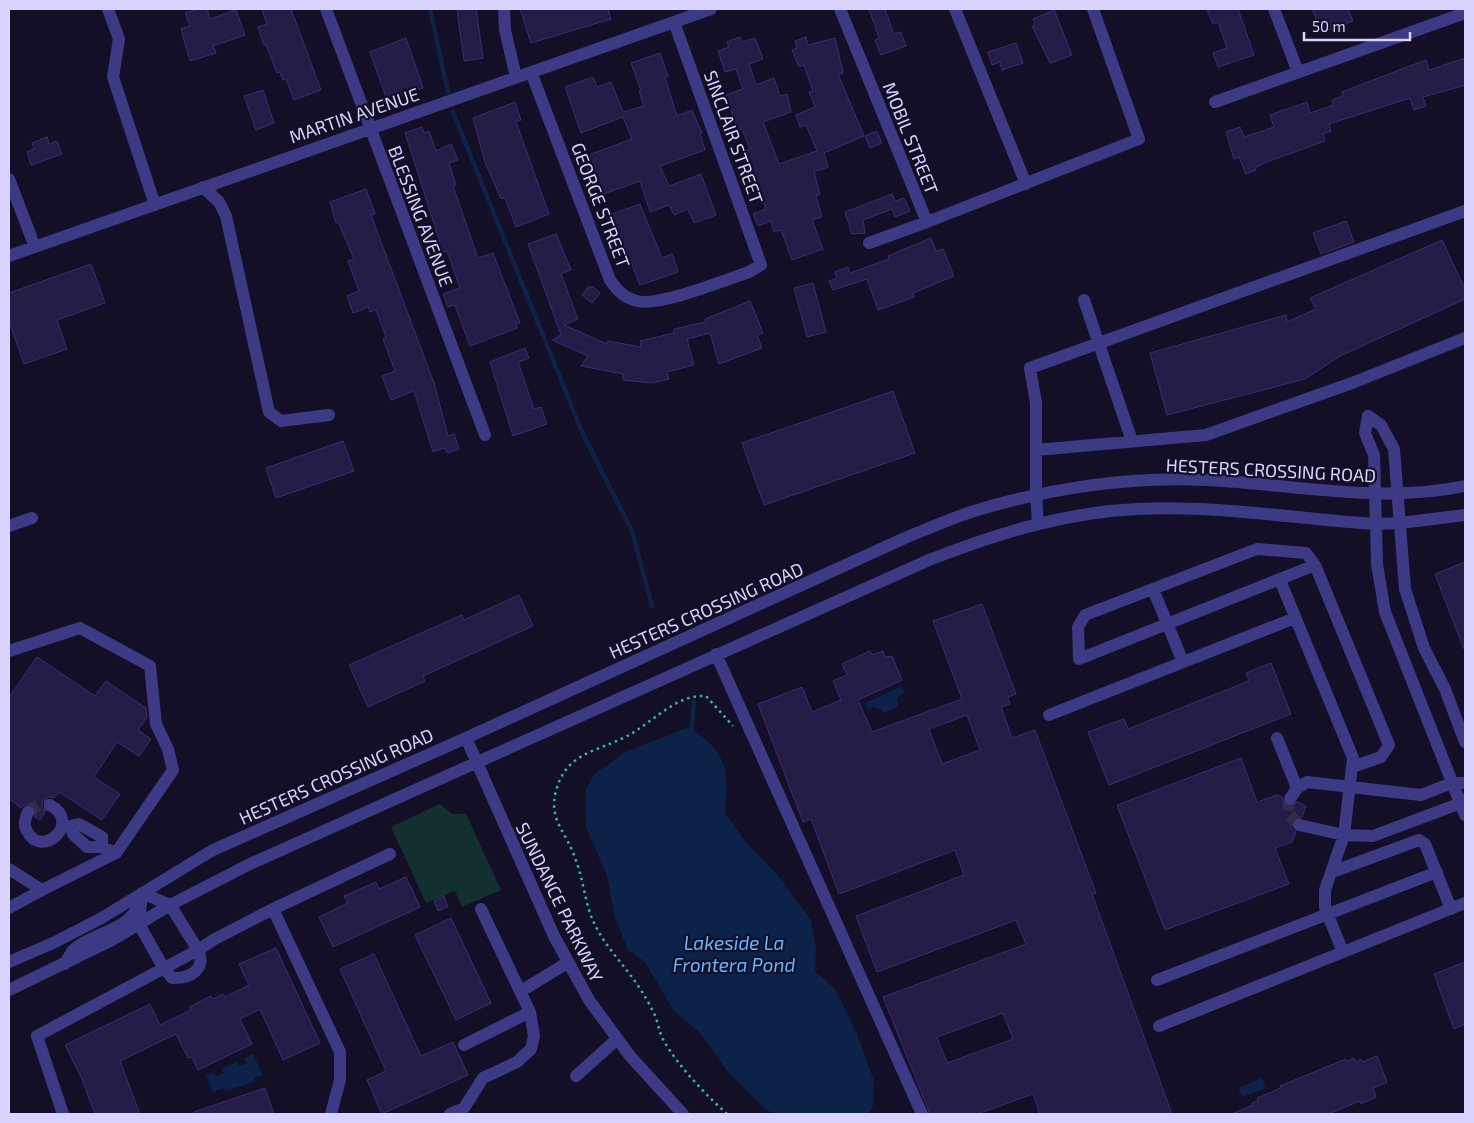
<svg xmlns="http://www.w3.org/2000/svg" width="1474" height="1123" font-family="'Exo 2',sans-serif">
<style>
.green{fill:#12302f}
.water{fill:#0c2248}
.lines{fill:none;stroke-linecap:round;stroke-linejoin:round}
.stream{stroke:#0c2248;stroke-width:4.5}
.building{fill:#241b47;stroke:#3b2d73;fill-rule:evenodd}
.minor-tunnel{stroke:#312d47;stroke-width:12;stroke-dasharray:12 6;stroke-linecap:butt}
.path{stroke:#2fb8b0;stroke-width:2.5;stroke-dasharray:2.5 4;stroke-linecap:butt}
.minor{stroke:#3d3a85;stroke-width:12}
.labels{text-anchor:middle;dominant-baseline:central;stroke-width:4.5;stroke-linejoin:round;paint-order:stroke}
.street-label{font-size:18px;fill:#d9d4ff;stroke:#130f26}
.water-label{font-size:19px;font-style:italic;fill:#62b6ff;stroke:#130f26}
</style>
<rect width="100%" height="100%" fill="#130f26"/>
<path class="green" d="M440 804 452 814H466L501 890 462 907 455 891 426 903 391 827Z"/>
<path class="water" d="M902 686 905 693 899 696 897 700 899 706 883 713 881 709 873 707 868 710 865 703Z
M689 727C728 754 729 768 725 813L748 845 777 874 811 920 816 948 815 971 835 989 857 1034 874 1081 873 1107 868 1114H775L765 1109 729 1073 700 1033 674 1011 644 961 628 950 615 918 607 876 586 827 585 791 593 775 625 752Z
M253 1054 263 1075 253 1078 254 1082 225 1091 224 1088 213 1092 206 1076 214 1072 216 1077 224 1073 222 1068 237 1062 239 1066 247 1063 244 1058Z
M1262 1078 1266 1088 1242 1097 1239 1090 1240 1087Z"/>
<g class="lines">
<path class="stream" d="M430 9 448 92
M453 112 582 432 632 531 652 606
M691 734 694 702"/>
</g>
<path class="building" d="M200 9H207L210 19 236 10 245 35 213 46 216 53 190 61 181 29 190 26 185 13Z
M262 9H291L321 90 294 100 286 79 283 80 280 72 277 73 266 44 264 45 258 27 267 24Z
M476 9 483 58 464 61 457 10Z
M520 9H608L611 19 531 43Z
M869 9H885L894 34 901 32 906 46 881 55 875 40 879 38Z
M1207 9H1238L1254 55 1218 67 1213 53 1227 48 1218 22 1213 24Z
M1312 9H1348L1353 21 1322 33Z
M1054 10 1072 55 1050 63 1032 26 1035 25 1033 19Z
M740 37 742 42 755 38 763 59 749 64 756 85 774 78 780 96 787 94 791 112 763 122 779 164 817 151 806 125 800 127 796 115 815 107 809 92 813 91 804 65 799 67 792 50 797 48 795 41 806 37 808 45 835 38 843 73 838 74 864 136 824 153 828 167 814 172 820 194 816 196 822 217 812 220 823 249 792 260 781 230 774 232 771 221 758 226 753 214 766 209 745 151 750 149 742 129 738 131 726 95 743 89 736 69 725 72 718 51 729 47 727 42Z
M406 38 423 88 387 100 370 52Z
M1016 43 1023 63 1002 70 1000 62 992 65 988 52Z
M660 53 668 76 665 77 677 116 692 110 702 133 700 134 705 150 660 166 669 186 701 174 716 215 694 223 688 209 674 215 669 205 650 212 640 181 598 196 583 157 632 139 623 117 581 133 565 87 593 77 597 87 611 82 623 112 644 106 639 91H641L631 63Z
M1465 58V85L1423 97 1426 106 1414 110 1410 98 1329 124 1331 131 1323 134 1325 141 1264 163 1255 168 1256 170 1246 174 1239 157 1234 159 1226 132 1240 127 1244 137 1274 127 1270 115 1307 102 1310 113 1334 105 1332 100 1343 96 1342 92 1407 67 1426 60 1429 70Z
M263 90 274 123 256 130 244 96Z
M515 102 521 120 516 122 549 214 516 227 505 198 501 199 485 162 473 118Z
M422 127 424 133 429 131 436 151 451 144 458 160 449 163 456 185 453 186 478 258 493 253 520 323 516 324 517 328 470 346 455 305 448 307 443 294 460 288 447 251 438 254 435 243 440 242 405 133Z
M877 131 882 143 870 148 865 136Z
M47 137 49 144 57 141 62 154 31 165 27 152 34 149 32 143Z
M366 189 375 214 371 215 434 383 448 436 454 434 459 449 447 453 445 448 433 452 414 391 391 400 382 376 395 371 383 339 386 337 376 310 370 312 368 307 353 313 347 296 359 291 348 261 354 259 338 222 336 223 330 202Z
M892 194 895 201 904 198 910 211 895 217 892 209 863 220 865 233 852 234 845 212Z
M640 204 662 258 672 254 678 272 640 285 612 214Z
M1346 221 1354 242 1321 254 1313 233Z
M556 234 571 270 561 274 578 319 564 325 607 344 608 341 641 347 640 341 674 333V329L706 322 705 319 750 301 763 333 757 335 762 348 719 364 710 333 687 339 694 365 667 372 669 379 652 383 623 380V374L581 366 588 356 552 340 561 335 528 244Z
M931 238 936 251 943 249 954 276 913 293 914 297 878 310 867 279 833 290 829 281 837 278 835 272 848 267 850 273 889 259 888 256Z
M1442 240 1465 289V299L1340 356 1305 379 1167 415 1150 353 1286 315 1287 322 1316 309 1310 298Z
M91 264 105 303 57 320 67 349 24 364 9 321V293Z
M813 283 826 332 807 337 794 288Z
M588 287H593L600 293 592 303 582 295Z
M525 348 529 358 518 362 534 409 541 407 547 424 513 436 490 362Z
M893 391 915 453 764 505 742 443Z
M343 441 354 471 276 498 266 468Z
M1465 562V649H1464L1435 574Z
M519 595 533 626 423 676 425 681 368 707 349 665 462 615 464 620Z
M982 604 1016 694 1008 697 1010 704 1001 707 1012 738 1035 730 1096 893 1092 894 1172 1114H1040L1033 1094 977 1114H930L883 997 1026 944 1016 920 877 972 856 916 964 875 955 850 839 894 811 819 803 822 758 704 802 687 812 712 841 700 833 681 847 675 842 664 870 651 872 655 883 651 885 657 892 656 902 680 858 700 872 732 962 699 933 621ZM967 715 980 750 942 764 929 729ZM1003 1013 1013 1039 947 1063 937 1037Z
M37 657 95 696 106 681 146 708 147 717 138 730 151 739 139 756 117 742 94 777 120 794 102 820 59 792 54 798 48 797 43 800 42 807 45 812 40 820 35 817 36 810 32 805 26 804 21 808 9 799V697Z
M1271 663 1291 714 1109 785 1088 732 1124 719 1128 729 1249 681 1246 673Z
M1241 758 1257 802 1277 795 1282 797 1283 802 1286 806H1293L1297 802 1306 806 1302 817H1296L1291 823V828L1296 832 1292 842 1275 848 1289 884 1165 930 1117 805Z
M406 877 420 907 333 947 319 917 348 903 344 896 376 882 379 889Z
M444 896 448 907 438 911 434 901Z
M451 918 491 1003 456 1020 415 935Z
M276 948 320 1043 283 1060 260 1009 240 1019 252 1044 198 1070 192 1057 188 1058 176 1034 120 1061 140 1114H95L82 1079 65 1045 150 1004 160 1025 191 1010 189 1007 211 996 213 999 223 994 225 997 249 985 239 964Z
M374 954 421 1056 453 1042 468 1075 382 1114 367 1080 386 1071 340 969Z
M1465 962V1024L1454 1029 1434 974Z
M1377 1056 1387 1082 1373 1088 1376 1097 1361 1104 1360 1101 1328 1114H1232L1253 1105 1252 1103 1258 1101 1257 1098 1281 1088 1280 1086 1346 1059V1062L1354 1058 1356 1062 1361 1059 1362 1062Z
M265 1088 274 1114H194V1112Z"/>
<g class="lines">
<path class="minor-tunnel" d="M1290 799 1287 812 1299 825
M28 812 38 805H50"/>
<path class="path" d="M727 1114C705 1094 681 1069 665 1043 660 1035 659 1027 656 1018 653 1010 648 1002 644 995 627 966 601 945 590 913 584 895 582 875 575 858 567 833 548 820 556 791 566 752 597 752 627 736 652 723 676 694 706 696L733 726"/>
<path class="minor" d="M108 9 119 39 113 77 155 205
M326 9 485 435
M504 9 505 30 516 77
M840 9 927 222 869 243
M955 9 1026 184
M1274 9 1298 72
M531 72 610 280C617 290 624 298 637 301 659 307 725 280 749 272L761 265 674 22
M1215 102 1465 13
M9 179 35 247
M203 187 219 202 226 216 269 412 281 421 329 415
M927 222 1139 139 1093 9
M9 256 711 9
M1084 300 1132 441
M1036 450 1206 435 1352 383 1465 338
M1038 523 1036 495V403L1030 368 1465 211
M9 526 32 518
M1257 549 1306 553 1315 565 1079 659 1078 627 1085 615Z
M1315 565 1389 745 1381 757 1352 767
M1280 580 1353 758 1344 835 1325 890V908L1343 952
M1153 589 1183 662
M9 651 80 628 150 666 156 724 168 749 173 770 116 853 42 890 9 869
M716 654 922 1114
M1049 715 1295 618
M466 738 554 936 589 1000 630 1056 683 1114
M1277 738 1297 788
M1465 742 1445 689 1424 648 1405 589 1394 449 1381 425 1368 416 1365 433 1374 455 1377 564 1385 612 1465 815
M1290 799 1297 788 1307 782 1421 795 1452 783H1465
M28 812C25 819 23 825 27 831 41 860 83 823 50 805
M1299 825 1344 835 1373 836 1461 803 1465 799
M102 847V837L79 824 71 826 73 834 87 847H102L116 853
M1332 872 1419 840 1425 844 1451 909
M142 893 139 924 163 967 172 978C190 979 207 969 198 950L213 940 273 909
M9 908 42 890
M9 962 53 943 100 919 213 850 466 738 907 537C928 529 949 519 971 512 1045 489 1128 476 1206 480 1292 484 1379 504 1465 486
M65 964C67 960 70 954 73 950 92 932 131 931 139 903
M1157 980 1437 872
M9 990 112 940 170 905 250 864 929 560C996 534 1065 512 1138 509 1217 505 1297 519 1376 524L1400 523 1465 515
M521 991 567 963
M1159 1026 1465 903
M464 1045 530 1012
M576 1076 616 1040
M63 1114 37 1036 198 950 170 905 142 893
M331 1114 340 1080V1052L273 909 390 854
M450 1114 464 1108 483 1078 517 1062 531 1049 534 1036 530 1012 481 909"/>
</g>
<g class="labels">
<g class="street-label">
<text transform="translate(354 115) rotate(-19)">MARTIN AVENUE</text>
<text transform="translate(734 137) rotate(70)">SINCLAIR STREET</text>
<text transform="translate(911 138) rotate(68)">MOBIL STREET</text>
<text transform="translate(601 205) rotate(69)">GEORGE STREET</text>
<text transform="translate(421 216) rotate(69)">BLESSING AVENUE</text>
<text transform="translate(1271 470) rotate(3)">HESTERS CROSSING ROAD</text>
<text transform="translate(706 610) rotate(-24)">HESTERS CROSSING ROAD</text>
<text transform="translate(336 776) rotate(-24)">HESTERS CROSSING ROAD</text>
<text transform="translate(560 902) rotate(64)">SUNDANCE PARKWAY</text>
</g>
<g class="water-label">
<text x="734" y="942">Lakeside La<tspan x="734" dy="22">Frontera Pond</tspan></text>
</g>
</g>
<rect width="1474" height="1123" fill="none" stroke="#d9d4ff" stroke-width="20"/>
<path d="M1304 32v8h106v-8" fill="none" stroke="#d9d4ff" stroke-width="2.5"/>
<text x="1312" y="32" font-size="15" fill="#d9d4ff" stroke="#130f26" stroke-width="4" paint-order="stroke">50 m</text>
</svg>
